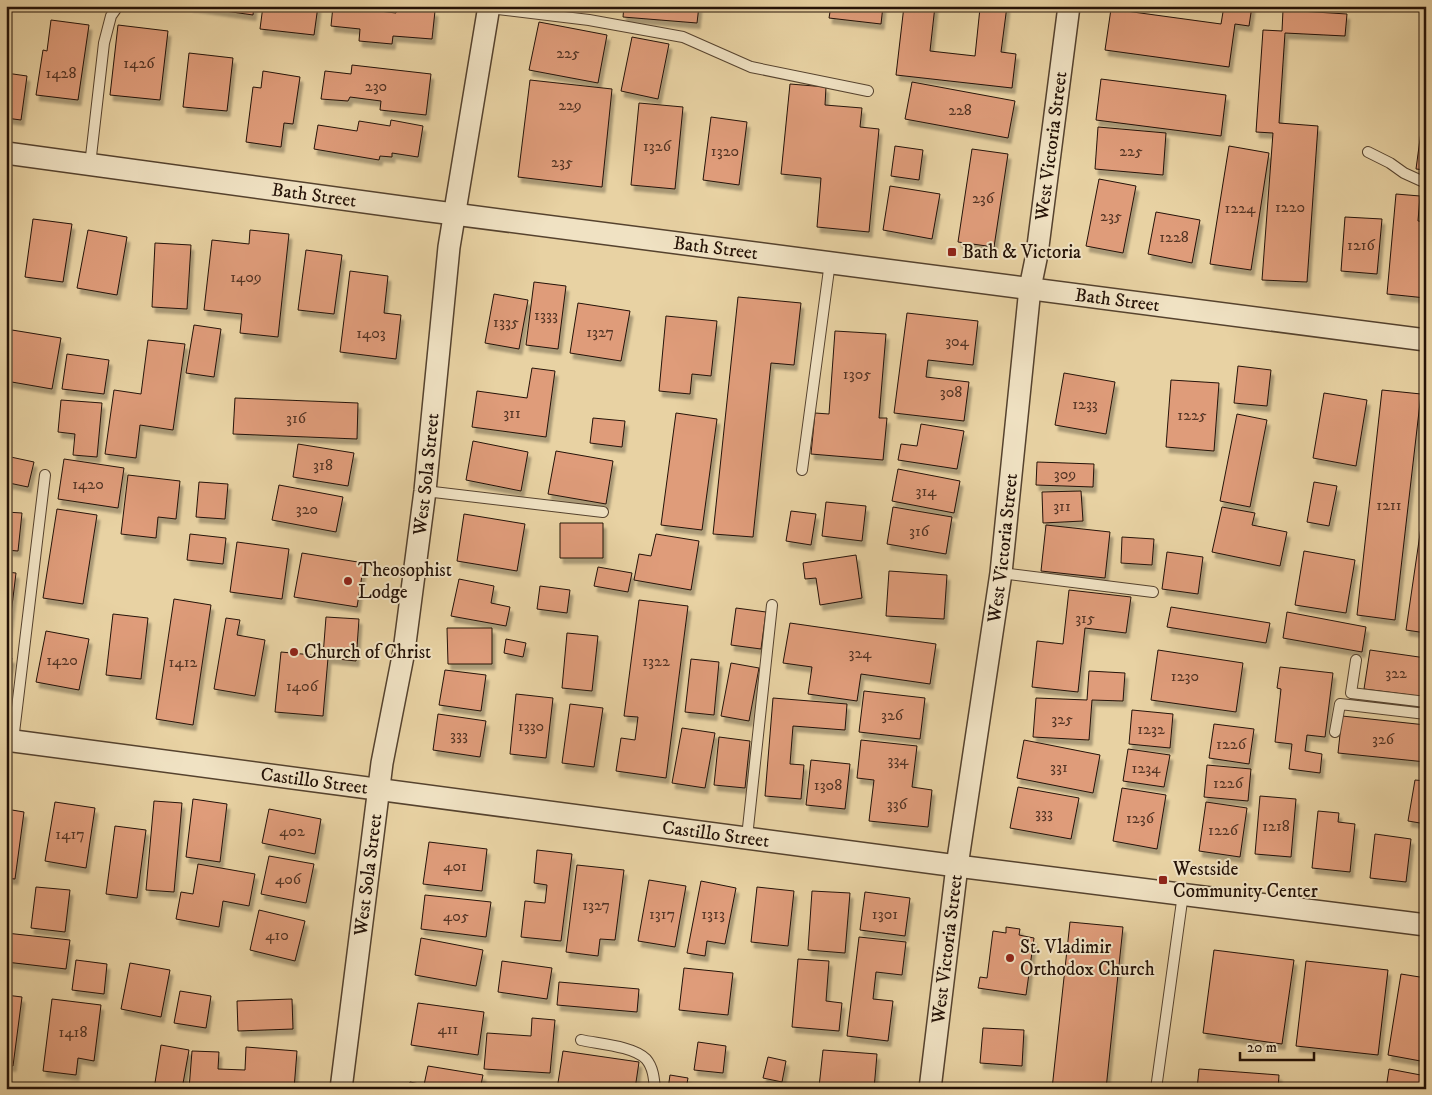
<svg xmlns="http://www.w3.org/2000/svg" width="1432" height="1095" font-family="'IM FELL DW Pica',serif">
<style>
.building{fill:#df9c7a;stroke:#241207;filter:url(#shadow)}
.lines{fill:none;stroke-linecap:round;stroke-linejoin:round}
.lane-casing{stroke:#55422e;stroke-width:12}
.street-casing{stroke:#55422e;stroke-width:24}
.lane{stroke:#f0e2c3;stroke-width:10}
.street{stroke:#f0e2c3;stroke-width:21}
.poi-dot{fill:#8f2418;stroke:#f0e2c3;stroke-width:2}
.labels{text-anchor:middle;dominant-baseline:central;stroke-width:4;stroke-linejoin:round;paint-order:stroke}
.number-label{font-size:16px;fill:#533424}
.street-label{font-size:19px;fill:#241207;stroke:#f0e2c3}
.poi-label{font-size:19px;fill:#241207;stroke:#f0e2c3;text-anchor:start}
</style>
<defs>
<filter id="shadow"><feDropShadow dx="3" dy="5.5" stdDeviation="1" flood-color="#0004"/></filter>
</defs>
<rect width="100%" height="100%" fill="#e8d2a3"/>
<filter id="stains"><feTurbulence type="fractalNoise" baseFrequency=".004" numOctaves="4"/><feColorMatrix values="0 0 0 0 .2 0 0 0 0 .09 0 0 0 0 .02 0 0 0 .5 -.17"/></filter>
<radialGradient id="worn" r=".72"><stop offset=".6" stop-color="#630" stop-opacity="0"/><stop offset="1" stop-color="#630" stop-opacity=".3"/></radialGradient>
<path class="building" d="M190 6H254L253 15Z
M263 6H318L314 35 260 29Z
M333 6H363V9L396 13 397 7 435 11 432 39 393 36 392 44 359 41 360 29 331 26Z
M624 6H699L697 23 623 17Z
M831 6H883L881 24 829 18Z
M904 6H935L930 51 975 56 980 8 996 10V6H1007L1001 52 1016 54 1012 88 896 75Z
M1224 6H1252L1249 26 1235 24 1229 67 1105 50 1111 9 1221 24Z
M1283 10 1347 14 1345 36 1285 33 1279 123 1318 126 1307 282 1262 280 1273 133 1256 132 1263 30 1282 31Z
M51 20 89 25 78 100 36 95 43 50 47 51Z
M539 22 607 35 598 83 529 70Z
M118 25 168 31 160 100 110 95Z
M632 37 669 44 658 99 621 91Z
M189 53 233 58 227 111 183 107Z
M352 65 431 74 426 115 380 110 381 101 350 97 348 101 321 99 325 71 351 74Z
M263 71 300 77 293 124 284 123 281 147 246 142 253 87 261 88Z
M6 73 27 76 21 120 6 118Z
M1101 79 1226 95 1221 136 1096 120Z
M530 80 612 89 602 187 518 177Z
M912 82 1015 101 1008 138 905 119Z
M790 84 826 87 825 105 862 108 860 127 879 129 869 232 817 227 821 178 781 174Z
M639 103 683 107 675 189 631 185Z
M711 117 747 122 739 185 703 180Z
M391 120 423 126 418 157 392 153V157L380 156 379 160 314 149 318 125 357 131 359 121 390 126Z
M1422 124 1426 125V170L1416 169Z
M1098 127 1166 133 1163 175 1095 169Z
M895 146 923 150 919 180 891 176Z
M1229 146 1269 153 1251 270 1210 264Z
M972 149 1008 154 994 247 958 242Z
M1099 179 1136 186 1123 253 1086 246Z
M890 186 940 194 932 239 883 230Z
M1396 194 1420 196 1418 221 1426 222V298L1387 294Z
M1156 212 1200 220 1192 263 1148 254Z
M1345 217 1382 219 1377 274 1341 271Z
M33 219 72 224 63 282 25 277Z
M88 230 127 237 117 295 77 288Z
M250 230 289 234 278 337 240 333 242 314 204 310 212 240 249 244Z
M155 243 191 245 187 309 152 307Z
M306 250 342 255 334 314 298 310Z
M350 271 388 276 384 313 401 315 396 359 340 352Z
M534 282 566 286 558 349 526 345Z
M494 294 528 300 519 349 485 343Z
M738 297 801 303 794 365 771 363 753 537 713 534Z
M578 303 630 311 621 361 570 353Z
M907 313 978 321 973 365 928 360 926 377 969 382 964 421 894 413Z
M666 316 717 321 711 376 692 374 690 394 659 391Z
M194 325 221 329 214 377 186 373Z
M12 330 61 338 52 389 6 381V365Z
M835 331 886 334 879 418H887L883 460 811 454 815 413 829 414Z
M148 340 185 344 173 430 140 425 136 458 105 454 114 390 141 394Z
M67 354 109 360 104 394 62 389Z
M1238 366 1271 370 1267 406 1234 403Z
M532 368 555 371 546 437 472 427 477 391 527 398Z
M1064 373 1115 382 1106 434 1055 425Z
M1171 380 1219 383 1214 451 1166 447Z
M1382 390 1421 394 1395 620 1357 615Z
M1324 393 1367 400 1356 466 1313 458Z
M235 398 358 403 357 439 233 434Z
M61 400 102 403 97 457 73 455 75 434 58 432Z
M676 413 717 419 702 530 661 525Z
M1237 414 1267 420 1250 507 1220 501Z
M593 418 625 421 622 447 590 443Z
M921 424 964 431 957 469 898 460 901 444 917 446Z
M473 441 528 452 521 491 466 480Z
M298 444 354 453 348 486 293 477Z
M556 451 613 461 606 504 548 494Z
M6 456 34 462 28 487 9 483 6 496Z
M64 459 124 468 118 508 58 499Z
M1037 462 1094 464 1093 487 1036 485Z
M898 469 960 481 954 513 892 501Z
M128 475 180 481 176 519 158 517 156 538 121 534Z
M199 482 228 484 225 519 196 517Z
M1314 482 1337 486 1329 526 1307 522Z
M279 485 343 497 336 532 272 520Z
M1081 491 1083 521 1043 523 1042 492Z
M826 502 866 506 862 541 822 536Z
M893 507 952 517 946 554 887 544Z
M1222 507 1255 513 1252 525 1287 532 1280 566 1212 552Z
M57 509 97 515 83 604 43 598Z
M791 511 816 514 811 545 786 541Z
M6 512 22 513 18 551 6 550Z
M464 514 525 524 517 571 457 561Z
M560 523H603V558H560Z
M1046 525 1110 532 1105 578 1041 571Z
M1421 527H1426V633L1406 630Z
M190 534 226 538 223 564 187 560Z
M656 534 699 541 691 590 634 580 639 554 651 556Z
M1122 537 1154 539 1152 565 1121 563Z
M237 542 289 549 282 599 230 592Z
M1304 551 1355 560 1346 613 1295 605Z
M1167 552 1203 557 1198 594 1162 589Z
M302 553 364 563 357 607 294 597Z
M856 555 862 598 820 605 816 578 805 579 803 563Z
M598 567 632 573 628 592 594 586Z
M889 571 947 575 944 619 886 616Z
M6 572 16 573 7 647H6Z
M459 579 494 586 491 603 510 607 506 626 451 616Z
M540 586 570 590 567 613 537 609Z
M1069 590 1131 597 1126 633 1085 628 1078 692 1032 687 1037 641 1063 644Z
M174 599 211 605 193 725 156 719Z
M639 600 688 606 666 778 616 771 621 738 635 740 638 717 624 716Z
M1171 607 1270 623 1266 643 1167 627Z
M736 608 766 612 761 649 731 645Z
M1287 612 1366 627 1362 652 1283 638Z
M113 614 148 618 141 679 106 675Z
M326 617 359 619 356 661 328 658 323 716 275 712 281 652 323 656Z
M226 618 240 620 237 635 265 640 255 696 214 689Z
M790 623 936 644 930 684 861 674 857 701 808 694 812 667 783 663Z
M447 628H492V664H448Z
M46 631 89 639 79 690 36 682Z
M567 633 598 636 592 691 562 688Z
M506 639 526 643 523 657 504 653Z
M1158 650 1243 663 1236 712 1151 700Z
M1370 650 1426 658V697L1364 689Z
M6 657 12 658 6 688Z
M691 659 719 662 714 715 685 712Z
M731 663 759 668 749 721 721 716Z
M1280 667 1333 673 1325 737 1307 735 1305 751 1322 754 1320 773 1289 769 1292 744 1275 742 1281 689 1277 688Z
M445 670 486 675 481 711 439 705Z
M1089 671 1125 673 1123 701 1092 700 1089 740 1033 737 1036 698 1087 700Z
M864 691 925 698 920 739 859 732Z
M516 694 553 698 546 758 510 754Z
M773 698 847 704 845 730 793 726 790 764 804 765 801 799 765 796Z
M570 704 603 708 594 767 562 763Z
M1132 710 1173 714 1170 748 1129 744Z
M438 714 486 721 480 757 433 750Z
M1342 716 1426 725V762L1338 753Z
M1214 724 1254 729 1249 764 1209 758Z
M682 728 715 733 705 788 672 783Z
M719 737 750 741 745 788 714 785Z
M861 740 917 746 912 787 932 790 928 827 869 821 874 780 857 778Z
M1024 740 1100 755 1093 793 1017 778Z
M1128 749 1170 755 1164 787 1123 781Z
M811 760 850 764 845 809 806 805Z
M1207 765 1251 769 1248 801 1204 797Z
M1415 780 1426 781V824L1408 821Z
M1018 787 1079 798 1071 839 1010 828Z
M1122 788 1166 795 1157 849 1113 841Z
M1260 796 1296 799 1291 857 1255 854Z
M193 799 227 804 220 862 186 857Z
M154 801 182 803 174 892 146 890Z
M55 802 95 808 86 868 45 861Z
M1206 802 1247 808 1240 857 1199 851Z
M6 809 24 812 15 879 6 878Z
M269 809 321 819 315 854 262 843Z
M1318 811 1339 813 1338 822 1355 824 1350 872 1312 868Z
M115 826 146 830 137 898 106 894Z
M1375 834 1411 839 1406 882 1370 878Z
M429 842 487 849 482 891 423 884Z
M537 850 572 854 561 941 521 937 525 901 545 903 547 885 534 883Z
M269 856 314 864 306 903 261 894Z
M198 864 255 874 249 906 223 901 219 927 176 919 181 892 193 894Z
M577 865 624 870 615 940 600 939 598 956 566 952Z
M649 880 686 886 675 947 638 941Z
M701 881 736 888 725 944 707 941 705 956 687 953Z
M36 887 70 890 65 932 31 928Z
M757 887 794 891 788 946 751 942Z
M812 891 850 893 845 953 808 950Z
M865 892 910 898 905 936 860 930Z
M425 895 491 902 486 937 421 929Z
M259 910 305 921 295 961 250 950Z
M1070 922 1123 927 1106 1089H1052Z
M1006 927 1020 929 1019 935 1034 938 1026 995 978 988 980 977 987 978 993 931 1006 933Z
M6 933 70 940 66 969 6 962Z
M859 937 906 942 902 975 876 972 873 999 893 1001 888 1041 847 1036Z
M421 938 483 950 476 986 415 975Z
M1214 950 1294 960 1282 1044 1203 1033Z
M798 959 829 961 826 1001 842 1003 839 1031 792 1027Z
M76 960 107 964 104 994 72 990Z
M502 961 552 968 547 999 498 992Z
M1306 961 1388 970 1378 1055 1296 1046Z
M130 963 170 970 161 1017 121 1009Z
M684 968 733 973 728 1015 679 1010Z
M1401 974 1426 978V1062L1388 1055Z
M559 982 639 989 637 1012 557 1005Z
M180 991 211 996 206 1028 174 1023Z
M6 995 22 997 13 1066 6 1065Z
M52 999 101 1005 94 1061 78 1058 76 1075 43 1071Z
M292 999 293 1029 238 1031 237 1001Z
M418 1003 484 1012 478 1055 411 1045Z
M532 1018 555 1020 550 1073 484 1069 487 1033 531 1036Z
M983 1028 1024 1030 1022 1066 980 1063Z
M698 1042 726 1046 723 1073 694 1070Z
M161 1045 189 1050 182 1089H154Z
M246 1047 297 1051 294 1089H189L192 1051 219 1052 218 1069 245 1070Z
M823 1050 877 1054 874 1089 819 1087Z
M563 1051 639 1062 635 1089H557Z
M768 1057 786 1061 782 1082 763 1078Z
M428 1066 483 1075 480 1089H408L410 1082 424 1085Z
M1199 1069 1279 1075 1278 1089H1197Z
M1389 1069 1426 1076V1089H1386Z
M670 1075 688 1078 686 1089H668Z"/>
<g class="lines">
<g class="lane-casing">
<path id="lane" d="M489 8 589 20 683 37 751 67 868 91
M1368 152 1390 163 1404 173 1426 183
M90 165 104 43 111 16 118 6
M802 470 830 262
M425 491 603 512
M1001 573 1153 592
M1356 660 1351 693 1426 702
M1335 732 1340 704 1426 714
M13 741 45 475
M747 837 772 605
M581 1040C599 1044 633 1046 646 1059 653 1067 654 1078 655 1089
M1156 1089 1183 894"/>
</g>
<g class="street-casing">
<g id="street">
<path id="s1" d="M6 153 423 210 1426 340"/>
<path id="s2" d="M6 740 957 866 1426 925"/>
<path id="s3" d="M341 1089 382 763 404 651 425 491 449 247 489 6"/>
<path id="s4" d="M930 1089 957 866 1001 573 1030 288 1037 254 1069 6"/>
</g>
</g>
<use href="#lane" class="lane"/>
<use href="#street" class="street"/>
</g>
<g class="poi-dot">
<rect x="947" y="247" width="10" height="10" rx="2.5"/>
<circle cx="348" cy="581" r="5"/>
<circle cx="294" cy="652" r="5"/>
<rect x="1158" y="875" width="10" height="10" rx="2.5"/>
<circle cx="1010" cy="958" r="5"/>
</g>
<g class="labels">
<g class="number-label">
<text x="568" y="53">225</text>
<text x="139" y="63">1426</text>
<text x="61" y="73">1428</text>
<text x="376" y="86">230</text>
<text x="570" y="105">229</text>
<text x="960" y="110">228</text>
<text x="657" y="146">1326</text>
<text x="725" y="151">1320</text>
<text x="1131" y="151">225</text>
<text x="562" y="162">235</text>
<text x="983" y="198">236</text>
<text x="1290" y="207">1220</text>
<text x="1240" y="208">1224</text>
<text x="1111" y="216">235</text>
<text x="1174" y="237">1228</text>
<text x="1361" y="245">1216</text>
<text x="246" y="277">1409</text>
<text x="546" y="315">1333</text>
<text x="506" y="322">1335</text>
<text x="600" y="332">1327</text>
<text x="371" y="333">1403</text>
<text x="957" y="341">304</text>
<text x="857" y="374">1305</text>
<text x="951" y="392">308</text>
<text x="1085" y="404">1233</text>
<text x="512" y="413">311</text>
<text x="1192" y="415">1225</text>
<text x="296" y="418">316</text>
<text x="323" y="465">318</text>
<text x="1065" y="474">309</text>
<text x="88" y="484">1420</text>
<text x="926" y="491">314</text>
<text x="1389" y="505">1211</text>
<text x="1062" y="506">311</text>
<text x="307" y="509">320</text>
<text x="919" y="531">316</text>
<text x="1085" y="618">315</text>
<text x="860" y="653">324</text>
<text x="62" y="660">1420</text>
<text x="656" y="661">1322</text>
<text x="183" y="662">1412</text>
<text x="1396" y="673">322</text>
<text x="1185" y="676">1230</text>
<text x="302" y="686">1406</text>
<text x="892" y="715">326</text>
<text x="1062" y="719">325</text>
<text x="531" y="726">1330</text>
<text x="1151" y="729">1232</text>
<text x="459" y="735">333</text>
<text x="1383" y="739">326</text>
<text x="1231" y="744">1226</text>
<text x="898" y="760">334</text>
<text x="1059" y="767">331</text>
<text x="1146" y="768">1234</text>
<text x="1228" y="783">1226</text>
<text x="828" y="785">1308</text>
<text x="897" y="804">336</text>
<text x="1044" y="813">333</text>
<text x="1140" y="818">1236</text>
<text x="1276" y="826">1218</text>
<text x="1223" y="830">1226</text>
<text x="292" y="831">402</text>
<text x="70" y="834">1417</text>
<text x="455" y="866">401</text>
<text x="288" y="879">406</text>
<text x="596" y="905">1327</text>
<text x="662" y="914">1317</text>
<text x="713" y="914">1313</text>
<text x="885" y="914">1301</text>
<text x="456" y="916">405</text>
<text x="277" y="935">410</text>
<text x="448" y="1029">411</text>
<text x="73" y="1032">1418</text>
</g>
<g class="street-label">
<text stroke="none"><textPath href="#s4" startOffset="951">West Victoria Street</textPath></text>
<text stroke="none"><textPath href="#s1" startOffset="311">Bath Street</textPath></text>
<text stroke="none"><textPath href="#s1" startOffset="716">Bath Street</textPath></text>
<text stroke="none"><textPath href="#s1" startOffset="1121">Bath Street</textPath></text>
<text stroke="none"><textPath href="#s3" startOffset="621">West Sola Street</textPath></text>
<text stroke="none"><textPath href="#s4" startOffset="546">West Victoria Street</textPath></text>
<text stroke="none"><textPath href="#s2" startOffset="311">Castillo Street</textPath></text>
<text stroke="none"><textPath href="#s2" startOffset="716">Castillo Street</textPath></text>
<text stroke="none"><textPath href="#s3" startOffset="216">West Sola Street</textPath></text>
<text stroke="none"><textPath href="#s4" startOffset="141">West Victoria Street</textPath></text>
</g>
<g class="poi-label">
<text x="962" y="252">Bath &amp; Victoria</text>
<text x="358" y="570">Theosophist<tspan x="358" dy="22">Lodge</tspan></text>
<text x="304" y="652">Church of Christ</text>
<text x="1173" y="869">Westside<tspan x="1173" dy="22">Community Center</tspan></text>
<text x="1020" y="947">St. Vladimir<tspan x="1020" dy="22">Orthodox Church</tspan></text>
</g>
</g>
<rect width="1432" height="1095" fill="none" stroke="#e8d2a3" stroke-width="25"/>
<rect x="8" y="8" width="1417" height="1080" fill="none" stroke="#241207" stroke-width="2.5"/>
<rect x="12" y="12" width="1407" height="1070" fill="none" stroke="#241207"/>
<path d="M1240 1052v8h74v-8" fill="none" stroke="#241207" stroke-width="2.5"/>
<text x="1247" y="1052" font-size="15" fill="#241207" stroke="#f0e2c3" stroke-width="4" paint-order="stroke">20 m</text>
<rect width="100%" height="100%" filter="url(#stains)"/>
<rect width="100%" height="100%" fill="url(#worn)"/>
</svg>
